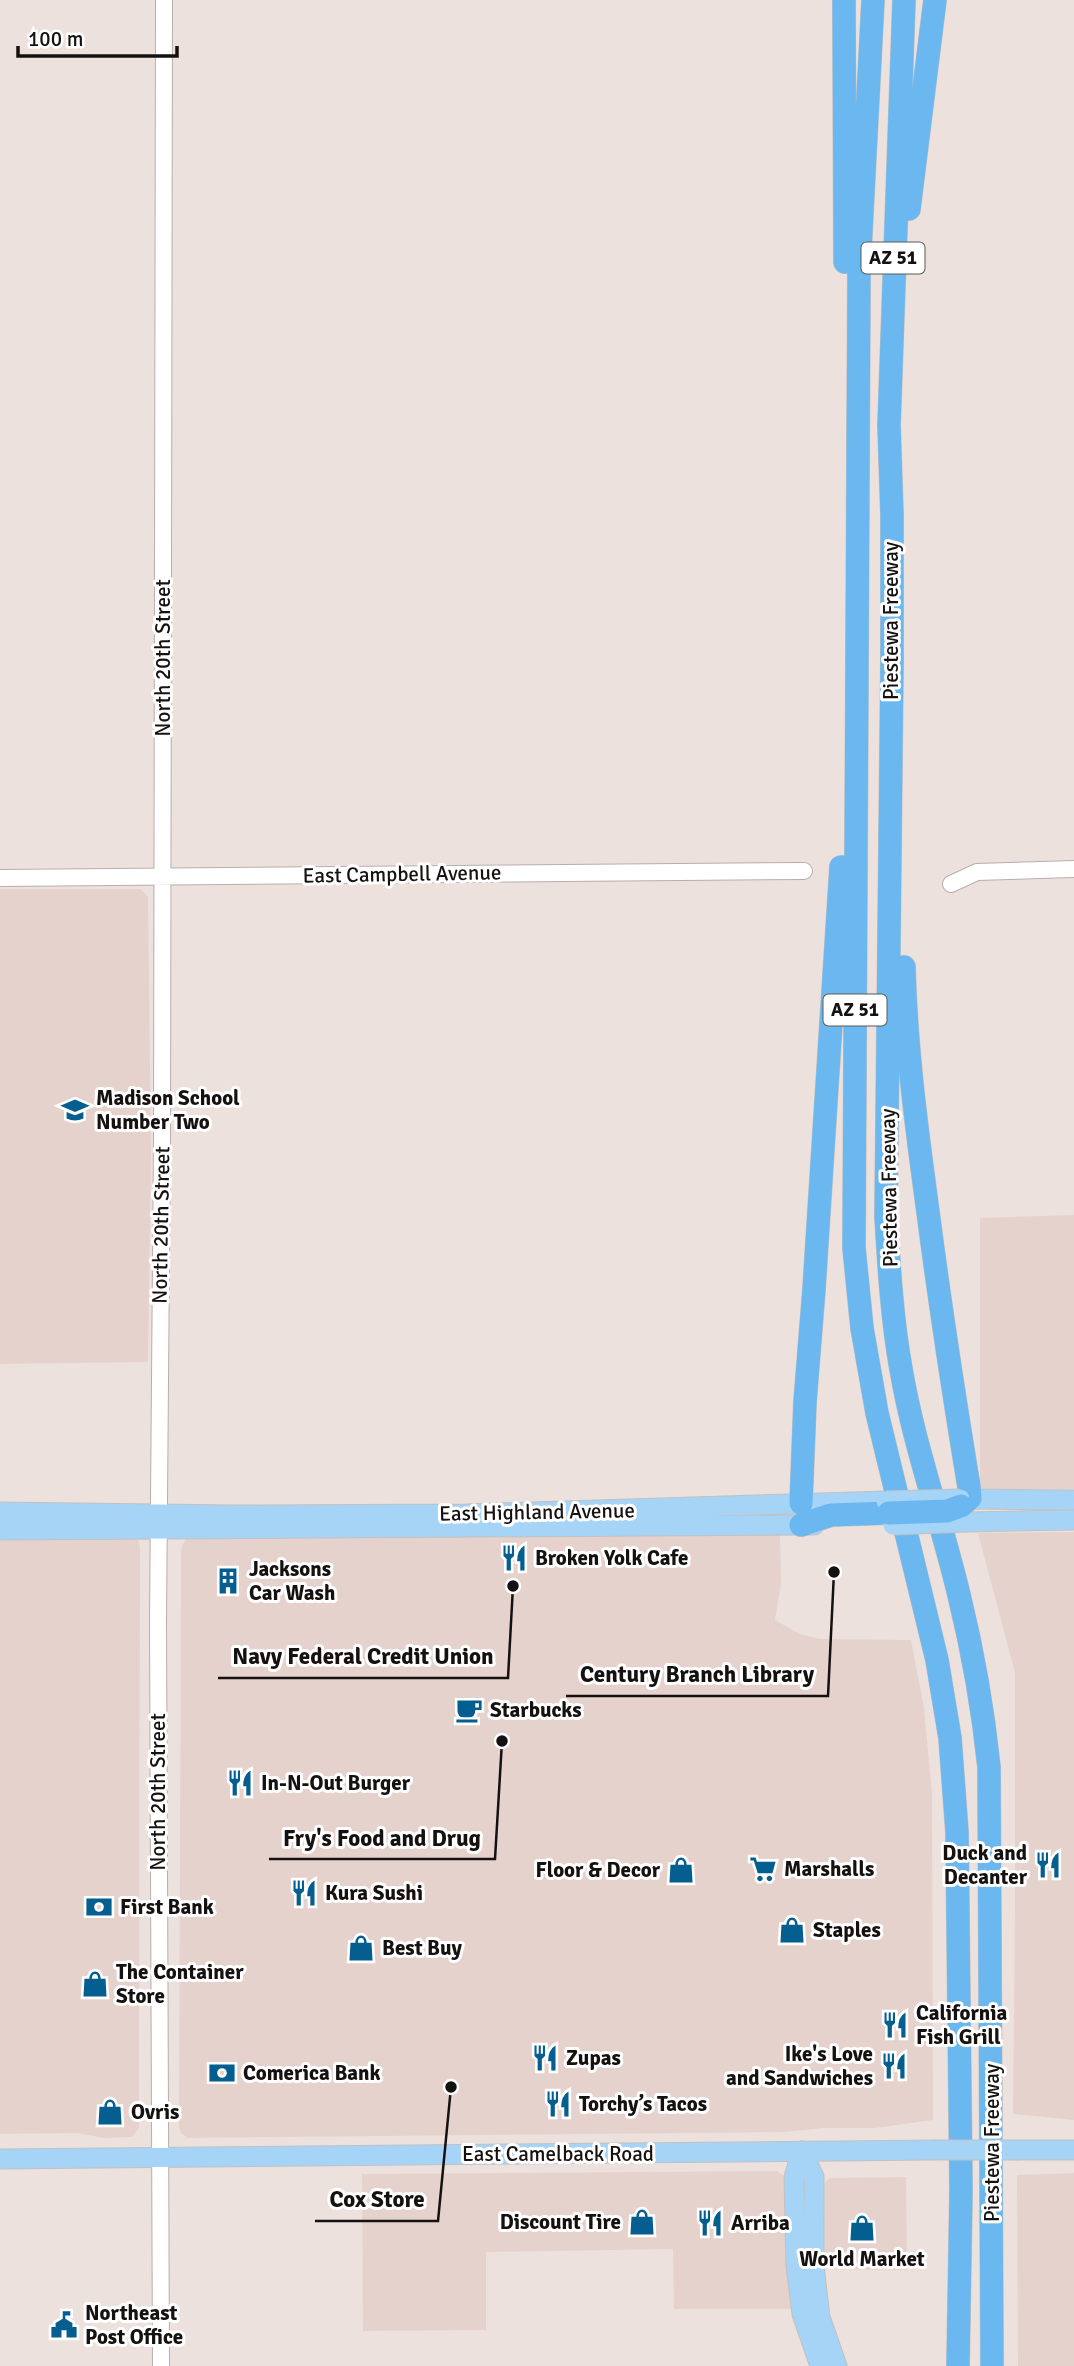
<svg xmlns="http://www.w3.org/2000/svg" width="1074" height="2366" font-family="Signika,sans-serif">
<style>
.built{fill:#e6d2cd}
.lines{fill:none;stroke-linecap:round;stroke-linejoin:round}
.minor-casing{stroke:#b9aeab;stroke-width:18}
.major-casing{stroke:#c2c1c1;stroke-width:21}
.highway-casing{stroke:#c2c1c1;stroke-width:24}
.minor{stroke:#fff;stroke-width:16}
.major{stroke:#a6d4f6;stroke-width:19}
.highway{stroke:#6bb8f0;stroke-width:23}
.major-bridge-casing{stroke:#c2c1c1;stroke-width:21;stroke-linecap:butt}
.highway-bridge-casing{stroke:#c2c1c1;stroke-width:24;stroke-linecap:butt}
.major-bridge{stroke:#a6d4f6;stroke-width:19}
.highway-bridge{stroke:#6bb8f0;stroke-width:23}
.labels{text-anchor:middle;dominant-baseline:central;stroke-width:6;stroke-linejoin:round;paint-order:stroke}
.shield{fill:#fff;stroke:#5a5858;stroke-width:2}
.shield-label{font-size:19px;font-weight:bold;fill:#141110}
.street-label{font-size:21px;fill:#141110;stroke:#fff}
.poi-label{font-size:21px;font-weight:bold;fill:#141110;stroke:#fff;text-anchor:start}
.leader{fill:none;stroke:#141110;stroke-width:2.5}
.callout-dot{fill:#141110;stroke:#fff;stroke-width:2.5}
.callout-label{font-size:23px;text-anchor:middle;font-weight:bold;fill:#141110;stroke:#fff;stroke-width:6;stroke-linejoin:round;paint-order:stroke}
</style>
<rect width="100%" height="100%" fill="#ede1de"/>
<path class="built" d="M0 889H139L142 890 148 897 151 1151 148 1362 0 1364Z
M1074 1215V1489H980V1218Z
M1074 1532V2120L1013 2114 1015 1901V1673L978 1533Z
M780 1533 781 1583 775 1620 800 1634 820 1639 911 1640 924 1708 932 1793 933 2120 875 2128H824L784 2132 188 2138 182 2134 179 2128 181 1553 182 1545 186 1540 194 1536Z
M0 1537H132L138 1540 140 1547 139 2128 132 2137 104 2138 77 2133 0 2134Z
M777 2171 785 2177 794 2309H674L673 2249 486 2252V2330L363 2331 362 2174Z
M1074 2173V2366H1018L1017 2175Z
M906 2177 907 2270 824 2269 822 2185 830 2178Z"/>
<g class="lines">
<g class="minor-casing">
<path id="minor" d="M0 878 804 871
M951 884 977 872 1074 869
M161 2366 158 1623 162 1139 164 0"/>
</g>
<g class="major-casing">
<path id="major" d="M960 1499 1074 1500
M0 1512 234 1515 465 1514 886 1501
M967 1522 1074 1520
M0 1530 814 1525
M1018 2150H1074
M802 2151 814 2177V2266L820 2317 837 2366
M802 2151 794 2177 796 2265 802 2314 820 2366
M0 2159 933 2150"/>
</g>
<g class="highway-casing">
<path id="highway" d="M844 0 845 262
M873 0 859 270 854 1248 862 1328 877 1413 937 1660 950 1738 957 1832 961 2191 958 2366
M904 0 889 425 892 516V660L886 1216C889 1267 892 1319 901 1369 914 1446 941 1519 959 1595 973 1652 983 1709 989 1767L992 2366
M909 209 935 0
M904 967C906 1049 917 1131 928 1212 940 1304 954 1396 969 1487L970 1498 961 1506
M801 1503 805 1402 814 1289 841 867
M801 1525 831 1515 889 1513"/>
</g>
<use href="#minor" class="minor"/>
<use href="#major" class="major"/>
<use href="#highway" class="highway"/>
<g class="major-bridge-casing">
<path id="major-bridge" d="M886 1501 960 1499
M893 1525 967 1522
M933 2150H1018"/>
</g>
<g class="highway-bridge-casing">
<path id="highway-bridge" d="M889 1513 947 1511 961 1506"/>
</g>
<use href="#major-bridge" class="major-bridge"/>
<use href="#highway-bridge" class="highway-bridge"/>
</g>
<defs>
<g id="school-bare" transform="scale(2.1)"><path d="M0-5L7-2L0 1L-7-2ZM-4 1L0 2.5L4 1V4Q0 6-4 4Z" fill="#045f90" stroke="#fff" stroke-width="2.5" paint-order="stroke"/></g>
<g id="restaurant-bare" transform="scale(2.1)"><path d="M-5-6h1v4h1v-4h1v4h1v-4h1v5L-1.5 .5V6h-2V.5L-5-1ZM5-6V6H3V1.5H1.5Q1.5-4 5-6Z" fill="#045f90" stroke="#fff" stroke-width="2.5" paint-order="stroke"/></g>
<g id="building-bare" transform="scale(2.1)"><path d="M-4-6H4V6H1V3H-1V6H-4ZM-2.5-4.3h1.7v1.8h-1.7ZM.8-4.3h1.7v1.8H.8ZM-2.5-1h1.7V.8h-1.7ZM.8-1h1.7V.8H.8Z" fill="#045f90" stroke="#fff" stroke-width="2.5" paint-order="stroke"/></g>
<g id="cafe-bare" transform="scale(2.1)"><path d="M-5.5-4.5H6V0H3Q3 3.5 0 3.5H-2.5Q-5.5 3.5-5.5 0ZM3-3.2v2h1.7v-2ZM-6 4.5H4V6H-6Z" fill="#045f90" stroke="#fff" stroke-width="2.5" paint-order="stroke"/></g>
<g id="supermarket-bare" transform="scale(2.1)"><path d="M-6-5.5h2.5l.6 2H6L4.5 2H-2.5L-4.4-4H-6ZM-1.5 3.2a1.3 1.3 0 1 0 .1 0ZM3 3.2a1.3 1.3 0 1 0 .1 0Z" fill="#045f90" stroke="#fff" stroke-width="2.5" paint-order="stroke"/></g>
<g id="shop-bare" transform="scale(2.1)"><path d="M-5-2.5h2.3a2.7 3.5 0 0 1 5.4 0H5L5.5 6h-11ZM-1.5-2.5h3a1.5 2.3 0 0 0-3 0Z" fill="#045f90" stroke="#fff" stroke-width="2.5" paint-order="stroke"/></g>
<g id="bank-bare" transform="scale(2.1)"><path d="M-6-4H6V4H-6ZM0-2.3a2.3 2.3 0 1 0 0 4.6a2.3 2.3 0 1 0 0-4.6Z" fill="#045f90" stroke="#fff" stroke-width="2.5" paint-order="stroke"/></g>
<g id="civic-bare" transform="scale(2.1)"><path d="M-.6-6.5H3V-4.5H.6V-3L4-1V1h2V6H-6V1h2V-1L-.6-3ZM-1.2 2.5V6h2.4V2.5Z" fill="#045f90" stroke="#fff" stroke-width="2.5" paint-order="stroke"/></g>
</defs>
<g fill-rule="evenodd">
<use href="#school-bare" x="75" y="1110"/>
<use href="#restaurant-bare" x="514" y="1558"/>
<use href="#building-bare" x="228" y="1581"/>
<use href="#cafe-bare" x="469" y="1710"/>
<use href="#restaurant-bare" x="240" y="1783"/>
<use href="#restaurant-bare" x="1048" y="1865"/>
<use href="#supermarket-bare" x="763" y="1869"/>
<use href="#shop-bare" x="681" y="1870"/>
<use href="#restaurant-bare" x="304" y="1893"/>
<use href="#bank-bare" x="99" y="1907"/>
<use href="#shop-bare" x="792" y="1930"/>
<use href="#shop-bare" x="361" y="1948"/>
<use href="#shop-bare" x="95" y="1984"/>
<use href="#restaurant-bare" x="895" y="2025"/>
<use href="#restaurant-bare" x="545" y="2058"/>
<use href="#restaurant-bare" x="894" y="2066"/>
<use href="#bank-bare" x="222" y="2073"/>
<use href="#restaurant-bare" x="558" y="2104"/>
<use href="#shop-bare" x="110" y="2112"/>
<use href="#shop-bare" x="642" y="2222"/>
<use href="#restaurant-bare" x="710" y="2223"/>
<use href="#shop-bare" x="862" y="2228"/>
<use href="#civic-bare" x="64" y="2325"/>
</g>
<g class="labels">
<g class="shield">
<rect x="861.5" y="242.5" width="63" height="31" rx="5"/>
<rect x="823.5" y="994.5" width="63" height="31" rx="5"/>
</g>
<g class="shield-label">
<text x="893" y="258">AZ 51</text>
<text x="855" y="1010">AZ 51</text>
</g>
<g class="street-label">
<text transform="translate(891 621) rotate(-90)">Piestewa Freeway</text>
<text transform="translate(163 658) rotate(-90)">North 20th Street</text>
<text transform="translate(402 874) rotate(-1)">East Campbell Avenue</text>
<text transform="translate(889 1188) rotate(-91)">Piestewa Freeway</text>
<text transform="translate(161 1225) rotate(-89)">North 20th Street</text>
<text transform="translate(537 1512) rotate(-1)">East Highland Avenue</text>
<text transform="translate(158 1792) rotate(-90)">North 20th Street</text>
<text transform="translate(992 2143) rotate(-90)">Piestewa Freeway</text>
<text x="558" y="2154">East Camelback Road</text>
</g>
<g class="poi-label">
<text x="96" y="1098">Madison School<tspan x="96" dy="24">Number Two</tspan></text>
<text x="535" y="1558">Broken Yolk Cafe</text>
<text x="249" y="1569">Jacksons<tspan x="249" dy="24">Car Wash</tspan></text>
<text x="490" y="1710">Starbucks</text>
<text x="261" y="1783">In-N-Out Burger</text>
<text x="1027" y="1853" text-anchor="end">Duck and<tspan x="1027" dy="24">Decanter</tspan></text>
<text x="784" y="1869">Marshalls</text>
<text x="660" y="1870" text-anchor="end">Floor &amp; Decor</text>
<text x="325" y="1893">Kura Sushi</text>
<text x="120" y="1907">First Bank</text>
<text x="813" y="1930">Staples</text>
<text x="382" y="1948">Best Buy</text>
<text x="116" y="1972">The Container<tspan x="116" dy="24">Store</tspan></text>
<text x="916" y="2013">California<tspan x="916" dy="24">Fish Grill</tspan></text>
<text x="873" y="2054" text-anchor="end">Ike's Love<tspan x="873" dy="24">and Sandwiches</tspan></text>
<text x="566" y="2058">Zupas</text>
<text x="243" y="2073">Comerica Bank</text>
<text x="579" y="2104">Torchy’s Tacos</text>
<text x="131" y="2112">Ovris</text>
<text x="621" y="2222" text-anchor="end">Discount Tire</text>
<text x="731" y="2223">Arriba</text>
<text x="862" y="2259" text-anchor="middle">World Market</text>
<text x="85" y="2313">Northeast<tspan x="85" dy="24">Post Office</tspan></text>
</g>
</g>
<path class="leader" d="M513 1586L508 1678H218M834 1572L828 1696H566M502 1741L495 1859H269M451 2087L438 2221H315"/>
<g class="callout-dot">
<circle cx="513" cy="1586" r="7"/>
<circle cx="834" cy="1572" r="7"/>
<circle cx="502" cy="1741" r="7"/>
<circle cx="451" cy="2087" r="7"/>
</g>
<g class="callout-label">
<text x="363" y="1664">Navy Federal Credit Union</text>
<text x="697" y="1682">Century Branch Library</text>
<text x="382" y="1846">Fry's Food and Drug</text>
<text x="377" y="2207">Cox Store</text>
</g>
<path d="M18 46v10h159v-10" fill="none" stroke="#141110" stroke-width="3.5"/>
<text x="28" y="46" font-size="21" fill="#141110" stroke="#ffffff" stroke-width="5" paint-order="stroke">100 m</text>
</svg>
